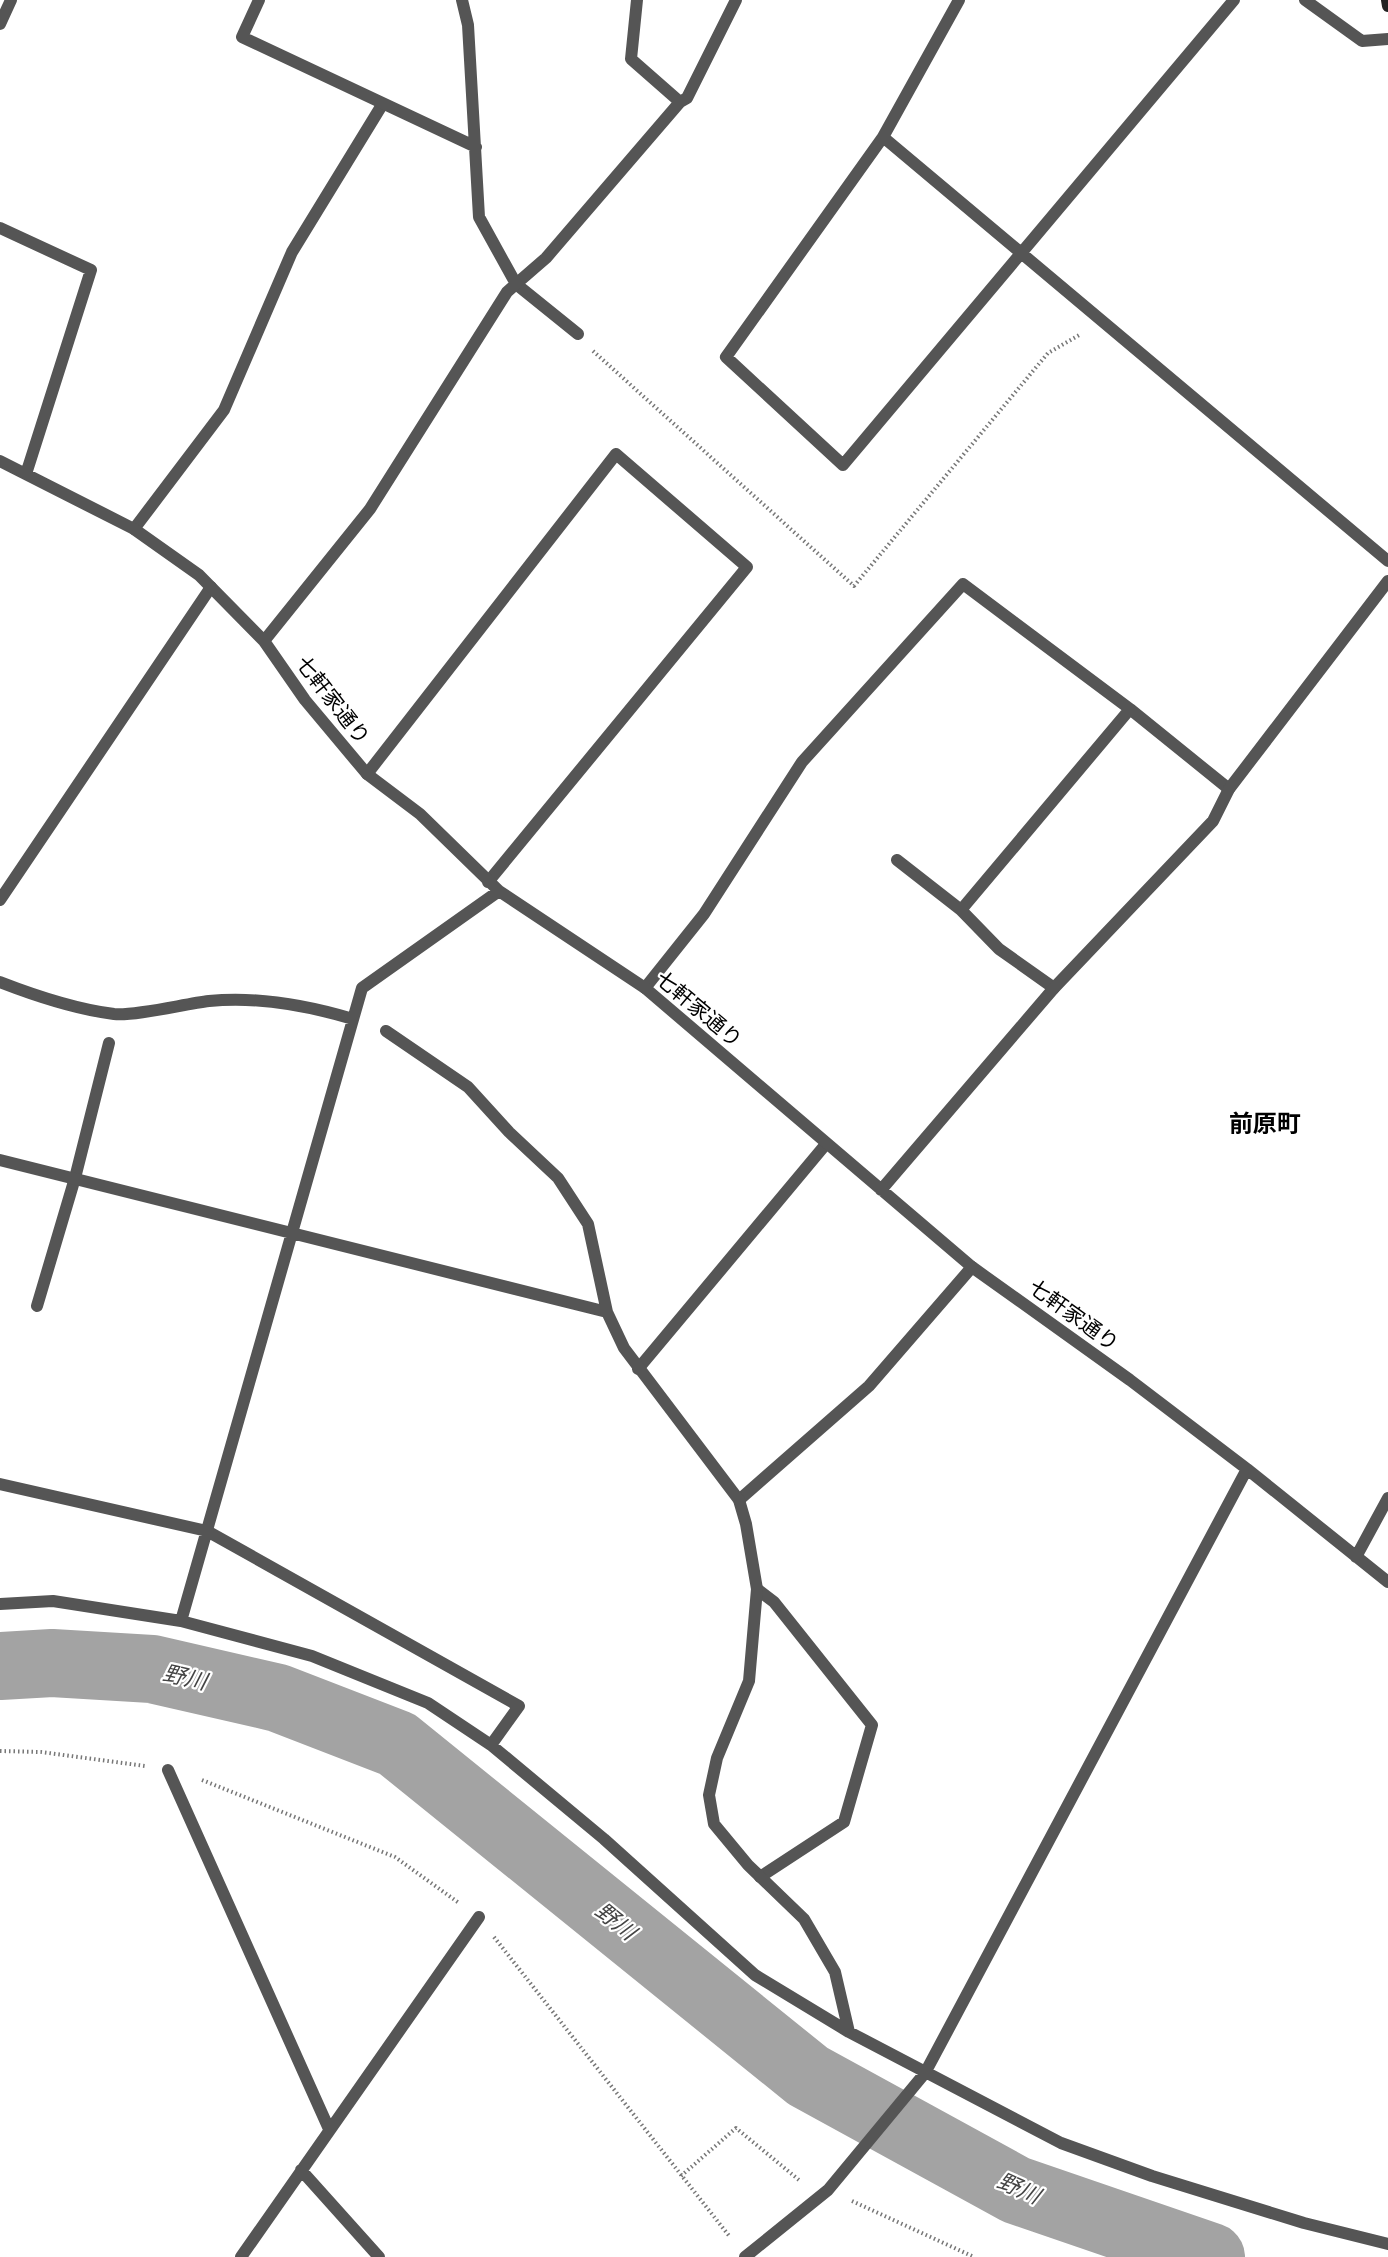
<svg xmlns="http://www.w3.org/2000/svg" width="1388" height="2257" font-family="Inter,'Noto Sans JP',sans-serif">
<style>
.lines{fill:none;stroke-linecap:round;stroke-linejoin:round}
.river{stroke:#a3a3a3;stroke-width:68}
.path{stroke:#777;stroke-width:4;stroke-dasharray:1.5 3;stroke-linecap:butt}
.lane{stroke:#555;stroke-width:12}
.street{stroke:#555;stroke-width:12}
.secondary{stroke:#222;stroke-width:12}
.labels{text-anchor:middle;dominant-baseline:central;stroke-width:4.5;stroke-linejoin:round;paint-order:stroke}
.street-label{font-size:21px;fill:#000;stroke:#fff}
.water-label{font-size:22px;font-style:italic;fill:#444;stroke:#fff}
.quarter-label{font-size:24px;font-weight:bold;fill:#000;stroke:#fff}
</style>
<rect width="100%" height="100%" fill="#fff"/>
<g class="lines">
<path class="river" d="M0 1666 52 1663 152 1669 278 1698 397 1744 808 2076 1016 2190 1211 2257"/>
<path class="path" d="M593 351 854 586 1048 353 1081 334
M0 1751 41 1752 145 1766
M202 1780 395 1857 459 1903
M494 1937 730 2237
M681 2176 736 2128 799 2180
M852 2201 974 2257"/>
<path class="lane" d="M637 0 631 59 680 102 687 98 736 0
M1305 0 1362 41 1388 39
M578 334 516 284 546 258 680 102
M134 529 224 410 292 252 382 105
M367 774 616 454 747 567 488 882
M897 860 961 910 999 949 1054 988
M0 900 211 587
M961 910 1130 709
M645 988 704 914 802 762 963 584 1130 709 1229 789
M37 1306 75 1178 109 1043
M638 1369 826 1144
M739 1500 869 1386 972 1267
M757 1589 774 1602 872 1725 844 1822 760 1877"/>
<path class="street" d="M259 0 242 37 476 147
M959 0 883 137 1388 561
M0 24 11 0
M883 137 726 357 843 465 1234 0
M0 228 91 270 26 474
M0 461 134 529 199 575 264 641 305 700 367 774 420 814 499 891 645 988 972 1267 1130 1380 1247 1469 1388 1582
M264 641 370 509 507 292 516 284 479 217 468 25 462 0
M0 982C36 996 75 1009 114 1014 136 1016 184 1004 209 1001 258 996 306 1005 353 1019
M386 1031 468 1087 509 1132 558 1178 588 1224 607 1312 624 1348 739 1500 746 1524 757 1589 749 1681 717 1758 709 1795 714 1824 748 1865 804 1919 835 1972 849 2032
M0 1160 607 1312
M881 1190 1054 988 1213 821 1229 789 1388 581
M0 1484 207 1531 519 1706 491 1745
M1356 1557 1388 1498
M0 1604 53 1601 181 1621 312 1656 428 1703 491 1745 604 1839 755 1975 849 2032 1061 2143 1152 2176 1304 2223 1388 2244
M181 1621 362 988 499 891
M168 1770 329 2129
M301 2170 379 2257
M241 2257 479 1917
M745 2257 828 2190 925 2073 1247 1469"/>
<path class="secondary" d="M1387 0 1388 6"/>
</g>
<g class="labels">
<g class="street-label">
<text transform="translate(333 700) rotate(52)">七軒家通り</text>
<text transform="translate(699 1009) rotate(40)">七軒家通り</text>
<text transform="translate(1074 1315) rotate(36)">七軒家通り</text>
</g>
<g class="water-label">
<text transform="translate(185 1677) rotate(13)">野川</text>
<text transform="translate(616 1921) rotate(39)">野川</text>
<text transform="translate(1019 2188) rotate(24)">野川</text>
</g>
<g class="quarter-label">
<text x="1265" y="1123">前原町</text>
</g>
</g>
</svg>
